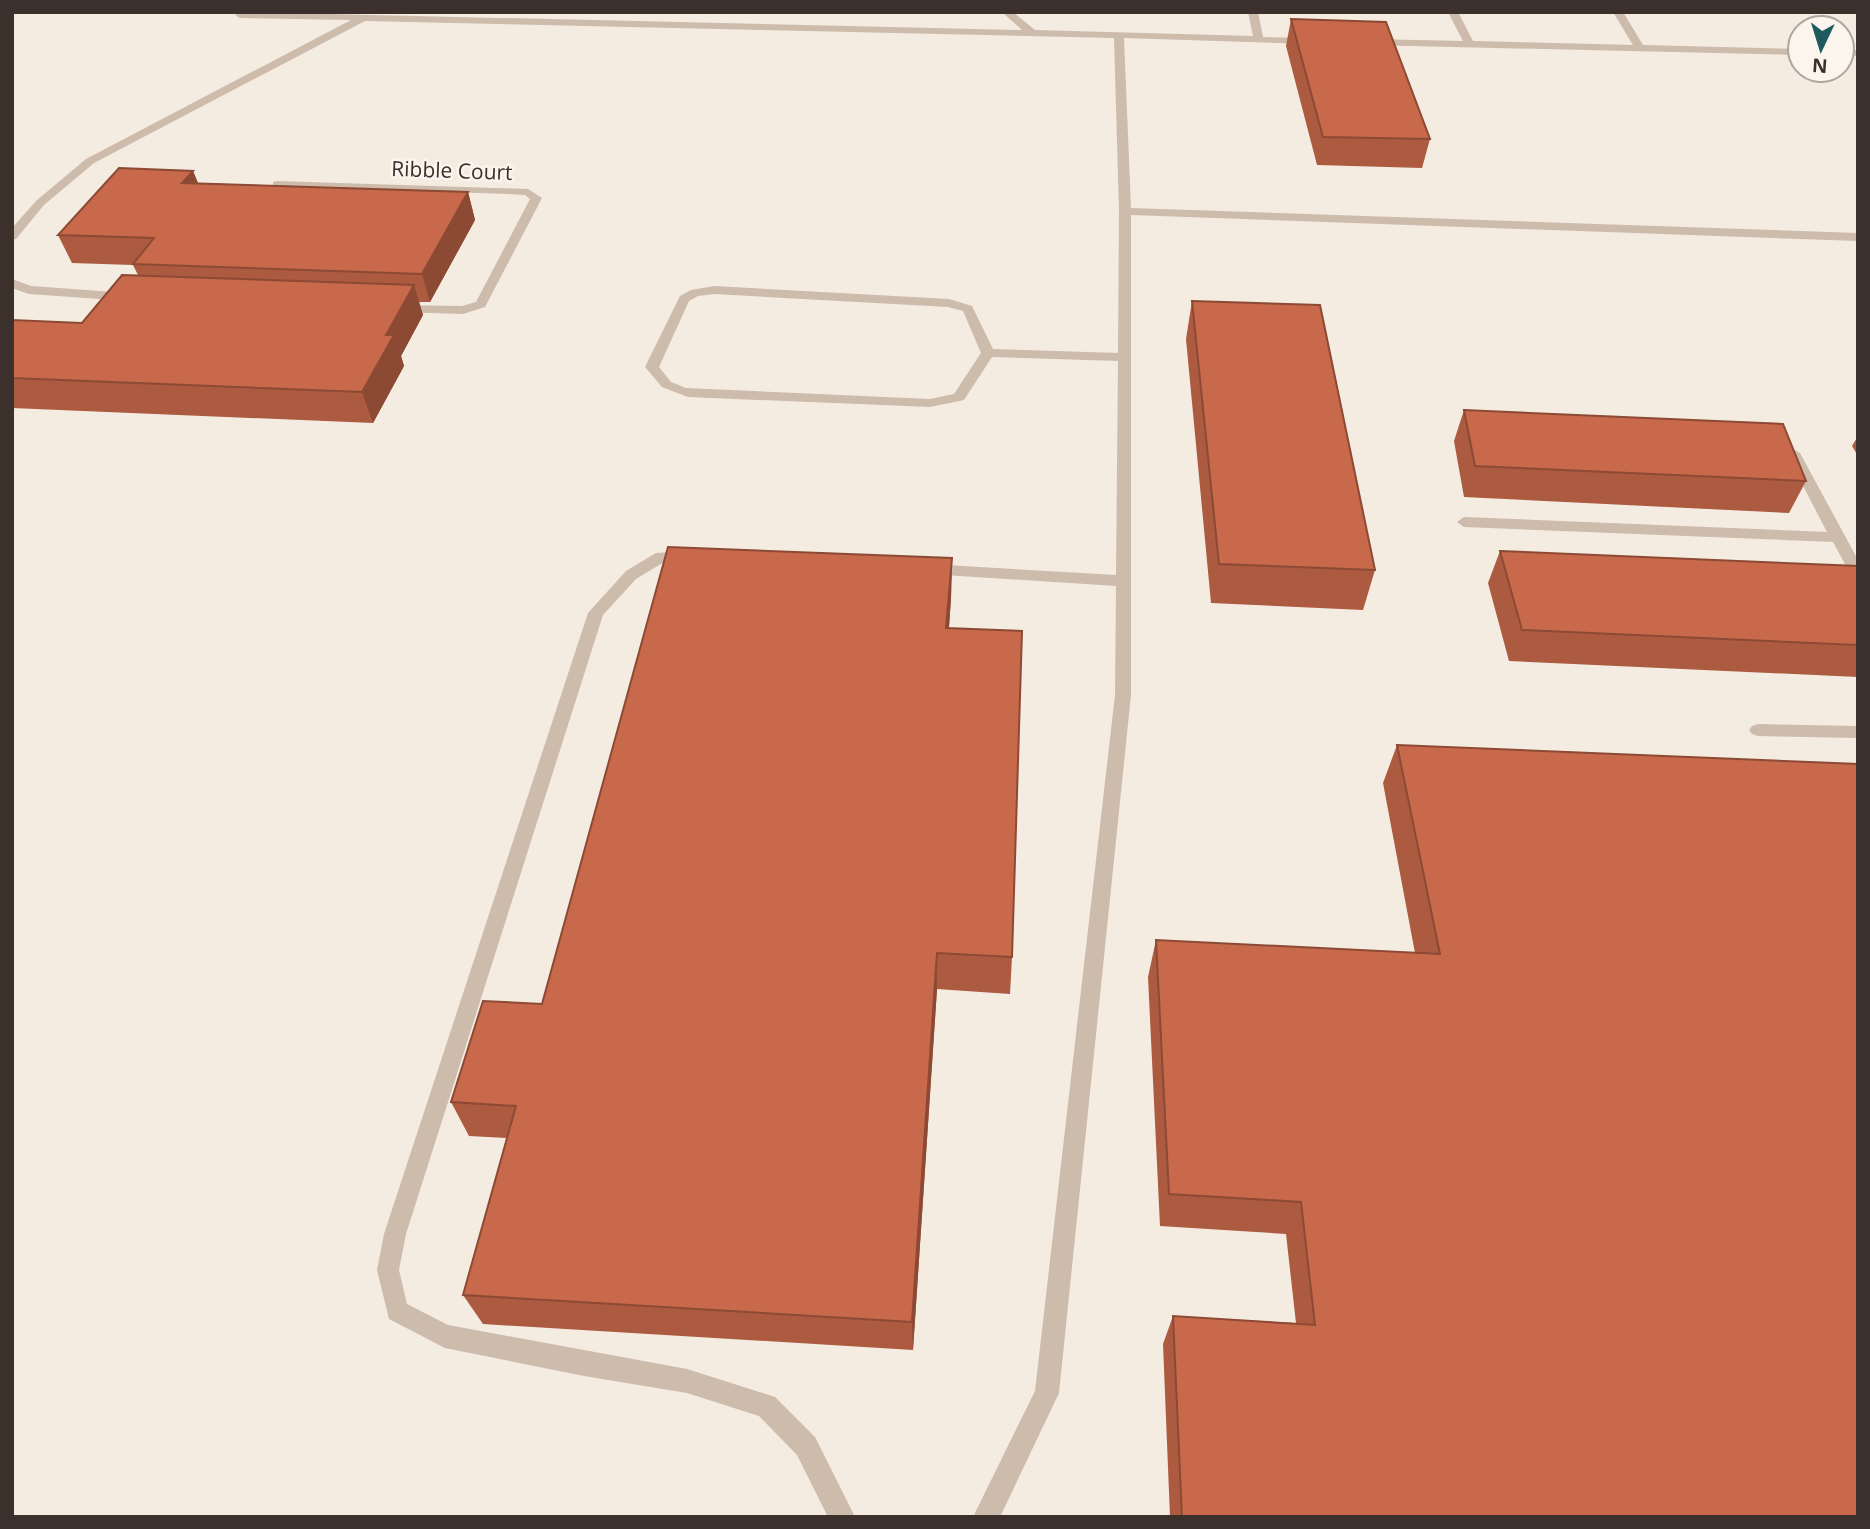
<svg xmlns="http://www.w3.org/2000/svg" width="1870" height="1529" font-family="'Open Sans',sans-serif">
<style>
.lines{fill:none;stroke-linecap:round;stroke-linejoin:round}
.lane{fill:#cdbbac;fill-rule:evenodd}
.wall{fill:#ac5a40}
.shaded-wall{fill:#8c4a34}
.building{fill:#c8694b;stroke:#8c4a34;stroke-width:2}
.labels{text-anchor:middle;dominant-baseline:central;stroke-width:5;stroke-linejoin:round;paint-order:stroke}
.far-street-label{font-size:21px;fill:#3b302b;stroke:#fbf5ee}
</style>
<rect width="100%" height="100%" fill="#f4ebe1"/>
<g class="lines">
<path class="lane" d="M245 12 1022 30 1002 12H1013L1035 30 1253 36 1248 12H1258L1263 37 1310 38 1315 41 1310 44 1124 38 1131 208 1858 233V241L1131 215V695L1059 1393 1000 1517H973L1035 1391 1115 695 1116 586 928 574 920 569 928 564 1116 575 1118 361 992 357 964 400 930 407 688 397 662 387 645 367 680 296 691 290 714 286 949 299 972 306 993 349 1118 353 1119 211 1114 38 365 21 94 163 44 205 16 239 12 240V228L36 201 86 159 351 20 240 18 235 15ZM714 294 948 307 963 311 981 353 954 394 930 399 686 388 671 382 659 367 689 301 698 296Z
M1448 12H1458L1473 41 1633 45 1613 12H1623L1643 45 1800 49V55L1369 45 1364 42 1369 39 1463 41Z
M1842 50H1858V56H1842Z
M277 181 528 189 542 198 485 307 463 314 397 312 393 311V305L462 306 476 302 530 199 525 195 508 194 273 186V182Z
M12 279 31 286 128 293 134 297 128 301 29 294 12 288Z
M1793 449 1800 453 1858 560V580L1853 579 1833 542 1464 527 1457 522 1464 517 1827 532 1786 453Z
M690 551 698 556 695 560 664 562 636 579 603 615 406 1234 399 1270 407 1304 448 1325 687 1369 775 1397 815 1437 855 1517H828L797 1455 759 1416 687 1393 584 1376 445 1348 389 1319 377 1270 384 1234 588 613 626 571 656 553Z
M1758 724 1858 726V738L1758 736 1752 734 1749 730 1752 726Z"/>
</g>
<path class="wall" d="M1291 19 1430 139 1422 168 1317 165 1286 46Z
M193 171 198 183 468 192 475 220 430 302H419L423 315 401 356 404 366 373 423 12 408V320L82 323 138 275 133 265 72 263 58 235Z
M1192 301 1375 570 1363 610 1211 603 1186 339Z
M1464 410 1806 481 1789 513 1464 497 1454 441Z
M1858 436V456L1852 446Z
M1500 551 1858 566V677L1509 661 1488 583Z
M952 558 951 598 949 628 1012 957 1010 994 937 989 913 1350 483 1324 463 1295 507 1138 469 1136 451 1102Z
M1397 745 1858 1517H1170L1163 1344 1173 1316 1296 1323 1286 1234 1160 1226 1148 977 1156 940 1415 953 1383 783Z"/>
<path class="shaded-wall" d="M193 171 204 198 182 183Z
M468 192 475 220 430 302 422 274Z
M414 285 423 315 401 356 404 366 373 423 362 392 386 335Z
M952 558 951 598 946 668V628Z
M937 953V989L913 1350 912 1322Z"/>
<path class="building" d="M1291 19 1386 22 1430 139 1323 137Z
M119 168 193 171 182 183 468 192 422 274 133 264 154 238 58 235Z
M122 275 414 285 386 335H394L362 392 12 378V320L82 323Z
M1192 301 1320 305 1375 570 1219 564Z
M1464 410 1783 424 1806 481 1475 466Z
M668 547 952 558 946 628 1022 631 1012 957 937 953 912 1322 463 1295 516 1106 451 1102 483 1001 542 1004Z
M1500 551 1858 566V645L1522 630Z
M1397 745 1858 764V1517H1182L1173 1316 1315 1325 1301 1202 1169 1194 1156 940 1440 954Z"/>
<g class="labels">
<g class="far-street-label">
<text transform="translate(452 170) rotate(2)">Ribble Court</text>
</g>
</g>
<rect width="1870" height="1529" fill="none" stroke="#3b302b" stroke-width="28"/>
<g transform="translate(1821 49) rotate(184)"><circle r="33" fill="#fbf5ee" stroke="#aea6a0" stroke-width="2"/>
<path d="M0-5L12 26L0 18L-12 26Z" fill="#1f5a5e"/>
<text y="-10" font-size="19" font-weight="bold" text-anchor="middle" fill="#3b302b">N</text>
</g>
</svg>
